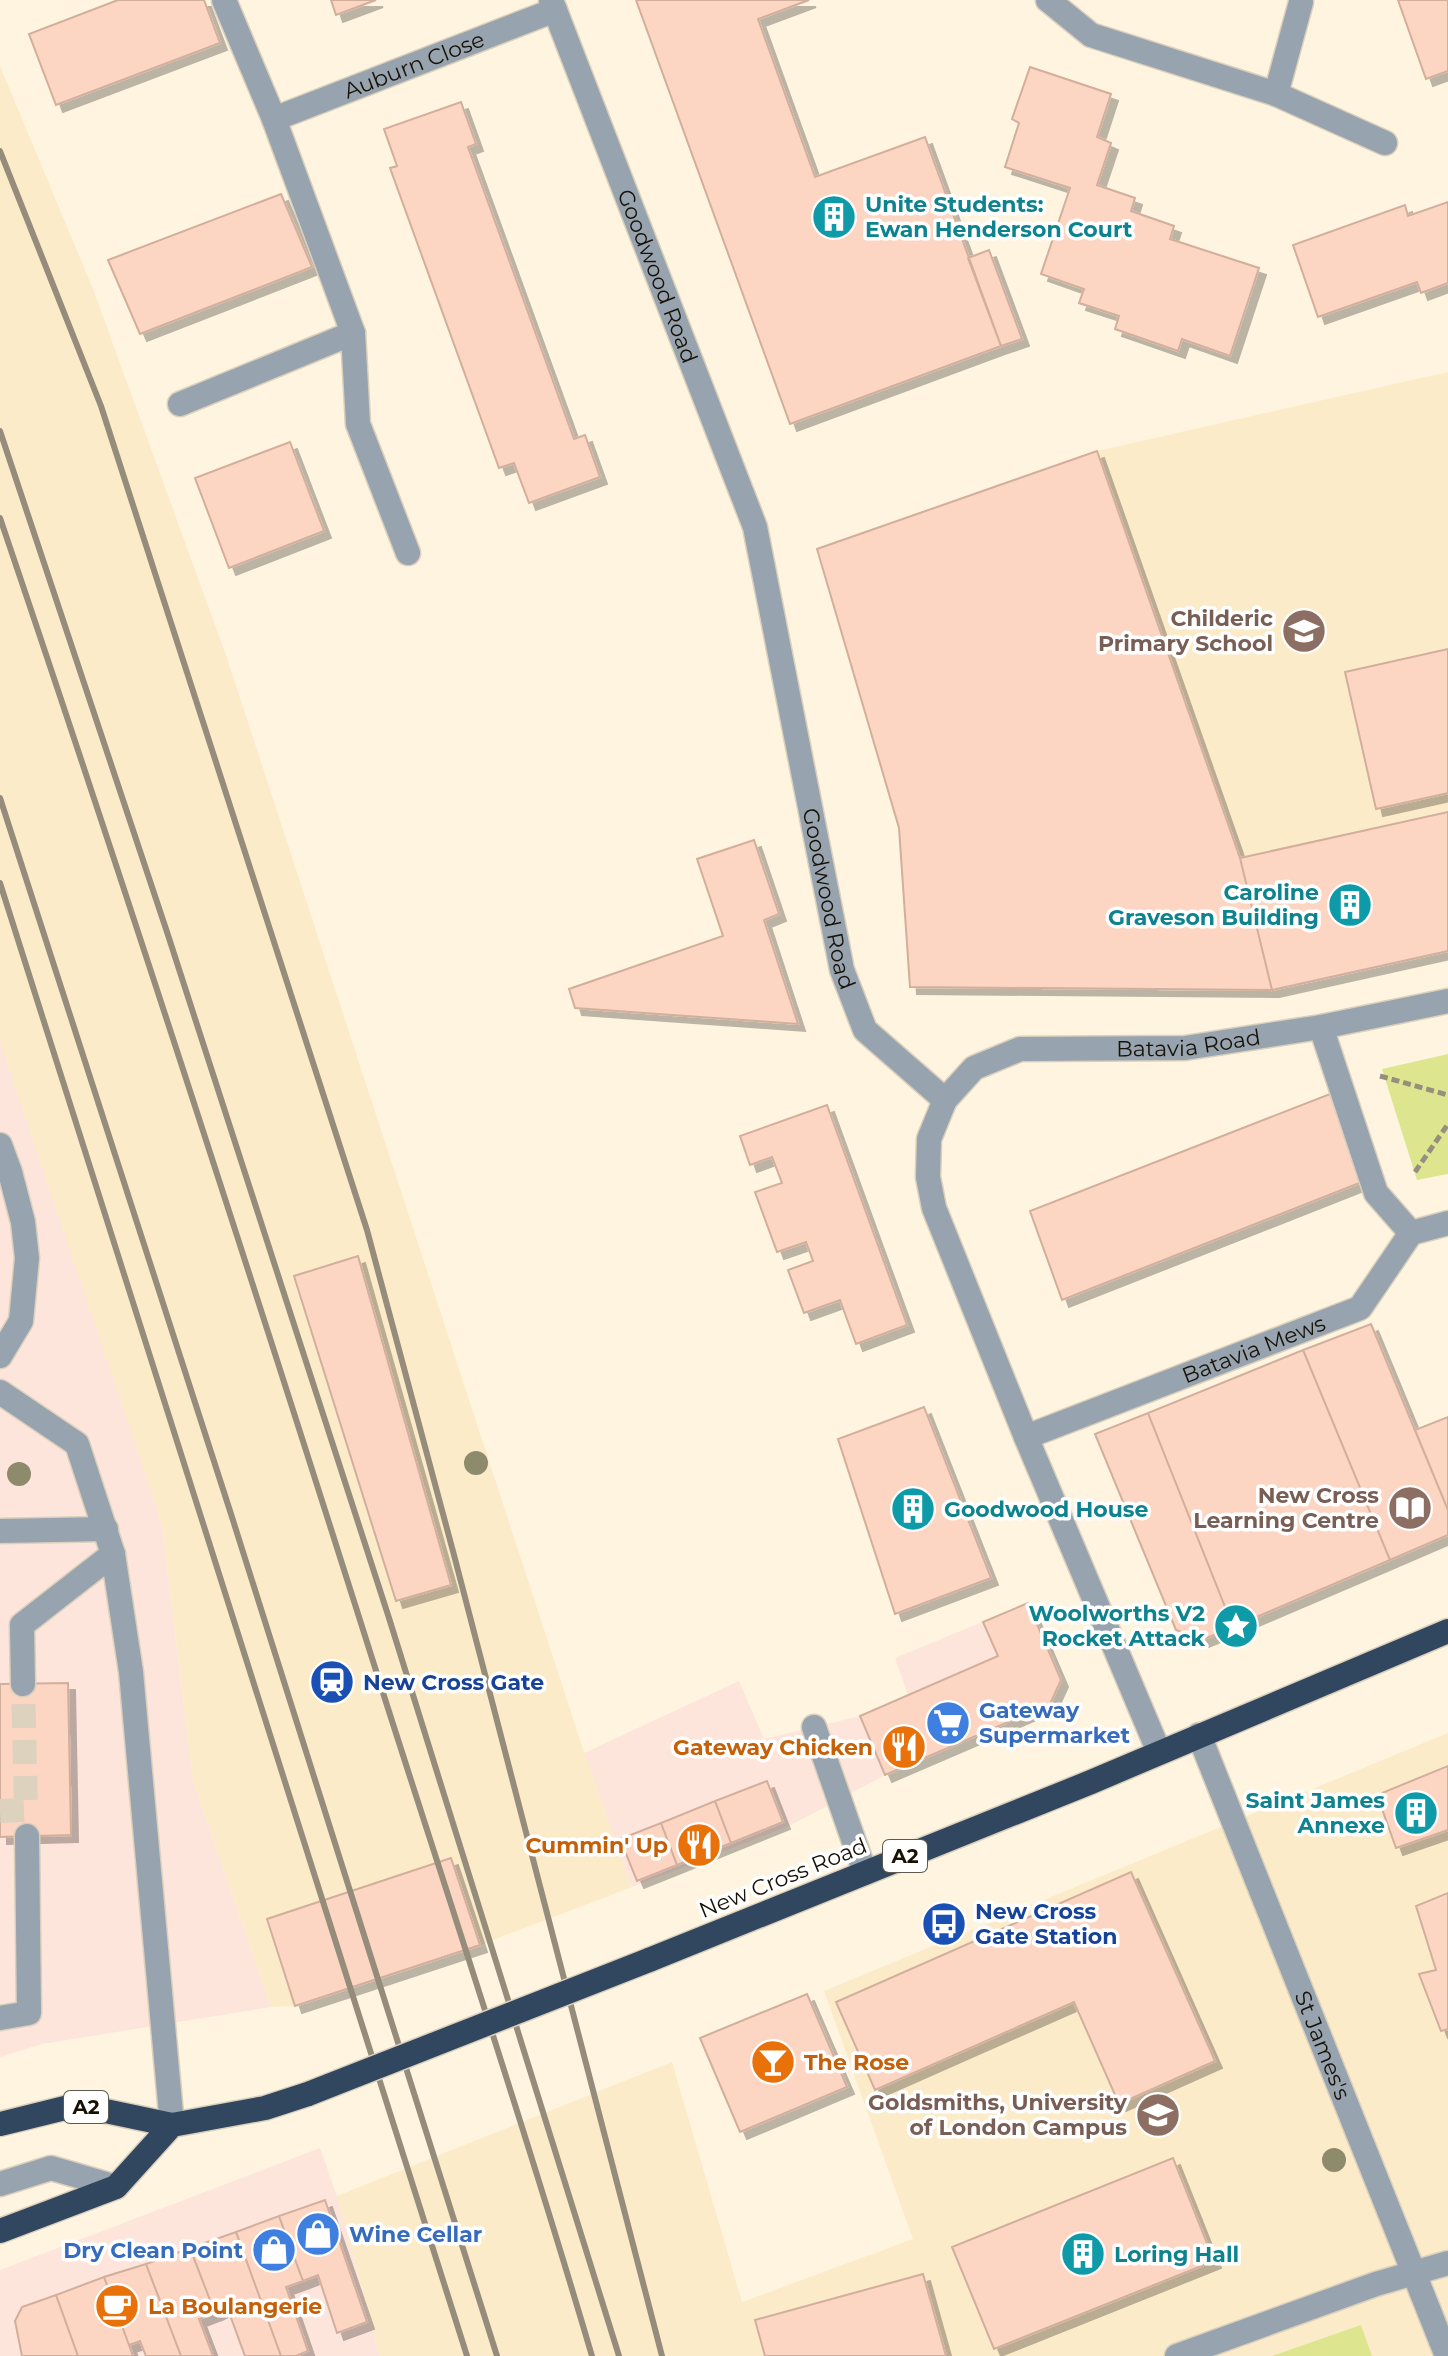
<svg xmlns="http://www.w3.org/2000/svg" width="1448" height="2356" font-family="Montserrat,sans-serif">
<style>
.commercial{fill:#fee5dc}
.built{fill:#fcebc9}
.green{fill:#dde68f}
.building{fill:#fcd6c3;stroke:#d2ae9c;stroke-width:2;filter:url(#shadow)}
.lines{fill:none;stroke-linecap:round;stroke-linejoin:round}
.minor-tunnel{stroke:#dcd2be;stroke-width:24;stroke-dasharray:24 12;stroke-linecap:butt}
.minor-casing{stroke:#dad0bc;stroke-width:27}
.highway-casing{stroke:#dad0bc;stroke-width:27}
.path{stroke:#978f7e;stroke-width:5;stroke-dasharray:8 4;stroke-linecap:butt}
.minor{stroke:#97a3af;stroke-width:24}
.highway{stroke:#31475f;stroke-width:24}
.rail{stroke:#958c7b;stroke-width:6}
.highway-bridge-casing{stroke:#dad0bc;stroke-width:27;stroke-linecap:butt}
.highway-bridge{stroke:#31475f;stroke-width:24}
.tree{fill:#8e8a6c}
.labels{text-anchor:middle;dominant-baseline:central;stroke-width:7;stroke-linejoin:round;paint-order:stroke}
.shield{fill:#fff;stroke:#5d5951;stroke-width:2}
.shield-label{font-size:20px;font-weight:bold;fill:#181206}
.street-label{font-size:22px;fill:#181206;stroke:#fff}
.culture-label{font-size:22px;font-weight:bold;fill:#0d838f;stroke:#fff;text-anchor:start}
.education-label{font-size:22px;font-weight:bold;fill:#785e54;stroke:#fff;text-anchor:end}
.transit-label{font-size:22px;font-weight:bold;fill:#164399;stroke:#fff;text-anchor:start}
.shop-label{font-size:22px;font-weight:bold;fill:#366cbe;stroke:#fff;text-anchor:start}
.food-label{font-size:22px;font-weight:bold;fill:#c56008;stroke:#fff;text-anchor:end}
</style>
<defs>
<filter id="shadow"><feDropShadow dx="7" dy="7" stdDeviation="0" flood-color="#0004"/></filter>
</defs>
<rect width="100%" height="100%" fill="#fff4df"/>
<path class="commercial" d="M0 1025 162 1524 193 1780 271 2007 42 2044 0 2057Z
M1028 1603 1061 1680 1050 1704 885 1775 791 1825 632 1887 584 1753 739 1681 764 1739 860 1716 908 1695 895 1658Z
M320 2148 337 2196 380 2356H0V2270Z"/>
<path class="built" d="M0 66 93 289 227 658 584 1752 632 1887 480 1945 295 2006 271 2007 193 1780 162 1524 0 1041Z
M1448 372V951L1272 990 1240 858 1097 451Z
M1448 1733V2356H380L337 2196 672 2062 742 2302 913 2239 824 1991Z"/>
<path class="green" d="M1448 1054V1174L1417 1180 1382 1069Z
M1361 2325 1372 2356H1272Z"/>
<path class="building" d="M118 0H204L220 43 56 105 29 34Z
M331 0H376L336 15Z
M636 0H809L758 19 815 177 925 137 1001 346 790 424Z
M1398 0H1448V71L1426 79Z
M1030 67 1111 94 1097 137 1111 143 1097 185 1135 198 1131 211 1174 226 1170 239 1259 268 1230 356 1182 339 1178 351 1115 329 1119 316 1079 303 1084 289 1041 274 1070 188 1005 167 1019 123 1012 119Z
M461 102 476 144 468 147 574 439 585 435 600 477 529 503 514 463 499 468 390 168 397 166 384 129Z
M281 194 312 267 140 334 108 260Z
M1448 202V283L1421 293 1417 282 1318 317 1293 245 1405 205 1408 216Z
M989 250 1022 339 1001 346 968 258Z
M290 442 324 531 229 568 195 478Z
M1097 451 1240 858 1272 990 910 987 899 828 817 549Z
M1448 649V793L1376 809 1345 672Z
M1448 812V951L1272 990 1240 858Z
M754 840 779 914 764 920 798 1024 575 1008 569 989 723 936 697 859Z
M1330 1094 1362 1182 1062 1300 1030 1211Z
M827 1105 907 1325 856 1344 840 1300 804 1313 788 1270 813 1261 806 1242 777 1252 755 1192 782 1183 772 1157 750 1165 740 1136Z
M358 1256 451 1585 396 1601 294 1276Z
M1371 1324 1448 1510V1535L1390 1560 1303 1350Z
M1303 1350 1390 1560 1233 1627 1148 1413Z
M924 1407 991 1578 895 1614 838 1439Z
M1148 1413 1233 1627 1202 1640 1176 1630 1095 1434Z
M1448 1417V1510L1415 1430Z
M1028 1603 1061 1680 1050 1704 885 1775 860 1716 998 1656 983 1622Z
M68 1683 71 1835 0 1837V1684Z
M1448 1766V1830L1396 1848 1377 1795Z
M767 1781 783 1822 731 1843 715 1801Z
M715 1801 731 1843 677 1865 661 1823Z
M661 1823 677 1865 637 1881 620 1839Z
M451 1858 480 1945 295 2006 267 1919Z
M1131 1872 1215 2061 1119 2104 1074 2002 875 2090 836 2002Z
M1448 1893V2029L1441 2031 1419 1974 1436 1970 1416 1906Z
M807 1994 847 2087 740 2132 700 2038Z
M1173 2158 1214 2261 994 2349 952 2247Z
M325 2200 367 2322 337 2333 318 2275 303 2281 279 2216Z
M279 2216 303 2281 286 2287 308 2351 296 2356H281L236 2232Z
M236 2232 281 2356H245L227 2307 215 2313 190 2248Z
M190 2248 215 2313 199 2319 213 2356H181L146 2264Z
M146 2264 181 2356H146L140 2341 129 2345 104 2277Z
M923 2274 946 2356H765L755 2320Z
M104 2277 129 2345 133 2356H78L56 2295Z
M56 2295 78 2356H22L15 2321 22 2307Z"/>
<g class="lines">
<path class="minor-tunnel" d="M0 1811 26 1810 23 1684"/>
<g class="minor-casing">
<g id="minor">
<path d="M224 0 274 119 353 333 358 424 408 553"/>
<path id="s1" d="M551 0 755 527 842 970 865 1030 945 1100"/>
<path d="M1048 0 1091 35 1276 94 1385 143"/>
<path d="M1276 94 1301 2"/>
<path id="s2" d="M274 119 555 10"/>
<path d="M180 404 353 333"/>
<path d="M1321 1027 1376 1193 1411 1233"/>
<path d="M0 1145 10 1172 23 1222 27 1258 21 1321 0 1356"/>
<path d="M0 1392 77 1444 113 1554 131 1672 172 2125"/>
<path id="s3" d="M1026 1437 1360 1308 1411 1233 1448 1223"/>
<path d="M0 1531 106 1529"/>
<path d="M23 1684 22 1625 113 1554"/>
<path d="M814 1727 865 1873"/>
<path id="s4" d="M1199 1735 1447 2356"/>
<path id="s5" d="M1159 1752 1026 1437 934 1208 928 1177 929 1139 945 1100 974 1068 1020 1049 1185 1048 1321 1027 1448 1001"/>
<path d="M0 2018 29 2013 27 1836"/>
<path d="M0 2184 51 2168 116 2187"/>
<path d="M1177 2356 1376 2284 1448 2263"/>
</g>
</g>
<g class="highway-casing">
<path id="highway" d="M649 1960 1091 1782 1448 1631
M0 2124 77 2105 172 2125 265 2108 308 2094
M0 2231 116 2187 172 2125"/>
</g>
<path class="path" d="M1380 1076 1448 1095
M1415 1172 1448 1124"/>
<use href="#minor" class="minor"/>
<use href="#highway" class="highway"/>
<path class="rail" d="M0 151 101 406 367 1230 454 1555 662 2356
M0 431 167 932 389 1618 619 2356
M0 518C133 910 260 1304 385 1699 455 1918 527 2136 592 2356
M0 798 231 1514 497 2356
M0 883 467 2356"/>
<g class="highway-bridge-casing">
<path id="highway-bridge" d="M308 2094 649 1960"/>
</g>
<use href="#highway-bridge" class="highway-bridge"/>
</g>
<g class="tree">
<circle cx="476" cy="1463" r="12"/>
<circle cx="19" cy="1474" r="12"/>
<circle cx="1334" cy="2160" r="12"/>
</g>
<defs>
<g id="building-disc" transform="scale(2.3)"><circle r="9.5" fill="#0f9aa8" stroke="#fff"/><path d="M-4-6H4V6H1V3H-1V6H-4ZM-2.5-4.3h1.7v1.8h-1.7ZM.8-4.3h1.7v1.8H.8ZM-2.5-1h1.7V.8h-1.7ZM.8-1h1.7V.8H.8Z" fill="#fff"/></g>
<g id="school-disc" transform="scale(2.3)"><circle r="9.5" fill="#8d6e63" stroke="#fff"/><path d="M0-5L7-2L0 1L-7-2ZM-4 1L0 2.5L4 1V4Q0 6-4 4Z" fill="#fff"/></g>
<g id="library-disc" transform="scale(2.3)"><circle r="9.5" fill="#8d6e63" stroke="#fff"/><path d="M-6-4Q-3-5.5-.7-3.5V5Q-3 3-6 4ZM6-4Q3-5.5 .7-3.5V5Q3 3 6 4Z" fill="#fff"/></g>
<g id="sight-disc" transform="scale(2.3)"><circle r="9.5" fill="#0f9aa8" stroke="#fff"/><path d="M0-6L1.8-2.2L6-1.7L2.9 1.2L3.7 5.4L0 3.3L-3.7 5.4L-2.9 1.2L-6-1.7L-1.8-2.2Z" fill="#fff"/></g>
<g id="station-disc" transform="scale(2.3)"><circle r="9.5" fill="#1a4fb4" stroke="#fff"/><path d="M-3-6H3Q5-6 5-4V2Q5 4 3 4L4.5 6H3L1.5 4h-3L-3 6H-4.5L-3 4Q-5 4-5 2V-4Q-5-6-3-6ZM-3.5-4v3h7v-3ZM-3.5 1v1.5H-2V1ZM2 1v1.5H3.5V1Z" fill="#fff"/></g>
<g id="supermarket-disc" transform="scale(2.3)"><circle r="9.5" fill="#3f7fe0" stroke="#fff"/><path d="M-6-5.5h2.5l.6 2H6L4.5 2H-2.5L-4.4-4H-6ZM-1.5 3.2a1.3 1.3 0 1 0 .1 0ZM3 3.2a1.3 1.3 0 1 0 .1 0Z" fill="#fff"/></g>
<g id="restaurant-disc" transform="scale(2.3)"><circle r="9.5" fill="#e8710a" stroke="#fff"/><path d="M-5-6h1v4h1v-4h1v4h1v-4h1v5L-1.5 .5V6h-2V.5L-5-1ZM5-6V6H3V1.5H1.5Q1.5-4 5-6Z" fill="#fff"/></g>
<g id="bus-disc" transform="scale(2.3)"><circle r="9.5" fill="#1a4fb4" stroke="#fff"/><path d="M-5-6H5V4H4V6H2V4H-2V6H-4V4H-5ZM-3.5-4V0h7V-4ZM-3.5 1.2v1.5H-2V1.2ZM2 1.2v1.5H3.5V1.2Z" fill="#fff"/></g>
<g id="bar-disc" transform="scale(2.3)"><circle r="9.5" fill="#e8710a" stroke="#fff"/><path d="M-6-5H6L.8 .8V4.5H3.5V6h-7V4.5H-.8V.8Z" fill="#fff"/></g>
<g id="university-disc" transform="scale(2.3)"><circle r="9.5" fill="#8d6e63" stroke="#fff"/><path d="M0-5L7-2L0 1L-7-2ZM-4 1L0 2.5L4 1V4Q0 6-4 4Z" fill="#fff"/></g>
<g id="shop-disc" transform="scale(2.3)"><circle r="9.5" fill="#3f7fe0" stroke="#fff"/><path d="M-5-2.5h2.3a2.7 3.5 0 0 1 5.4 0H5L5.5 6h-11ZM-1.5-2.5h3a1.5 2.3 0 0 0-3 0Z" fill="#fff"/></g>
<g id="cafe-disc" transform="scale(2.3)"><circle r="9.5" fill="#e8710a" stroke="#fff"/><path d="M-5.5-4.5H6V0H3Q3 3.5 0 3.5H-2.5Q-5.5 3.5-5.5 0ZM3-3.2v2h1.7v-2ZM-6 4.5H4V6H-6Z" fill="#fff"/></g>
</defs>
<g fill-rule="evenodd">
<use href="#building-disc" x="834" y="217"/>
<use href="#school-disc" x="1304" y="631"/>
<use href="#building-disc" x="1350" y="905"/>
<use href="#library-disc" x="1410" y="1508"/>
<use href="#building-disc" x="913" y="1509"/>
<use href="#sight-disc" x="1236" y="1626"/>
<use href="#station-disc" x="332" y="1682"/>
<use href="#supermarket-disc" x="948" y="1723"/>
<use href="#restaurant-disc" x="904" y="1747"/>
<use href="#building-disc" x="1416" y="1813"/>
<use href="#restaurant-disc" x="699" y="1845"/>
<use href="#bus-disc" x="944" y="1924"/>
<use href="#bar-disc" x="773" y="2062"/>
<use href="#university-disc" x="1158" y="2115"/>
<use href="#shop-disc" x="318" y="2234"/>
<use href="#shop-disc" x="274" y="2250"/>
<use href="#building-disc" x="1083" y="2254"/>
<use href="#cafe-disc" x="117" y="2306"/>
</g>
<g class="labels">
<g class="shield">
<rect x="883" y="1840" width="44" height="32" rx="6"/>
<rect x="64" y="2091" width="44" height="32" rx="6"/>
</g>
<g class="shield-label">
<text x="905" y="1856">A2</text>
<text x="86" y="2107">A2</text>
</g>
<g class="street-label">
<text stroke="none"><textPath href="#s2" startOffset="150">Auburn Close</textPath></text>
<text stroke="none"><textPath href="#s1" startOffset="296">Goodwood Road</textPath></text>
<text stroke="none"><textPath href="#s1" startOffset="944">Goodwood Road</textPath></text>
<text stroke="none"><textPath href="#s5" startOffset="962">Batavia Road</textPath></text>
<text stroke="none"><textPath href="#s3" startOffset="244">Batavia Mews</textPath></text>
<text transform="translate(783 1878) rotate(-22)">New Cross Road</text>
<text stroke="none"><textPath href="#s4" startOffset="334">St James's</textPath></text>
</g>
<g class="culture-label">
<text x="865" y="204">Unite Students:<tspan x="865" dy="25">Ewan Henderson Court</tspan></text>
<text x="1319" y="892" text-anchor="end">Caroline<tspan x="1319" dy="25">Graveson Building</tspan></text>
<text x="944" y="1509">Goodwood House</text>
<text x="1205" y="1613" text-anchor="end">Woolworths V2<tspan x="1205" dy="25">Rocket Attack</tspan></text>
<text x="1385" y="1800" text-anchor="end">Saint James<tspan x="1385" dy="25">Annexe</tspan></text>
<text x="1114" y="2254">Loring Hall</text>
</g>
<g class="education-label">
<text x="1273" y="618">Childeric<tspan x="1273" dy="25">Primary School</tspan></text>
<text x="1379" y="1495">New Cross<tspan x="1379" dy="25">Learning Centre</tspan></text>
<text x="1127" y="2102">Goldsmiths, University<tspan x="1127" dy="25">of London Campus</tspan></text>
</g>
<g class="transit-label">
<text x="363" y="1682">New Cross Gate</text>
<text x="975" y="1911">New Cross<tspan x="975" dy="25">Gate Station</tspan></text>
</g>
<g class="shop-label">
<text x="979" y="1710">Gateway<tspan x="979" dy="25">Supermarket</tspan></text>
<text x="349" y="2234">Wine Cellar</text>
<text x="243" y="2250" text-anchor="end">Dry Clean Point</text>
</g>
<g class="food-label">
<text x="873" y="1747">Gateway Chicken</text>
<text x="668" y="1845">Cummin' Up</text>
<text x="804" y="2062" text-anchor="start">The Rose</text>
<text x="148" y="2306" text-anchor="start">La Boulangerie</text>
</g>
</g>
</svg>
